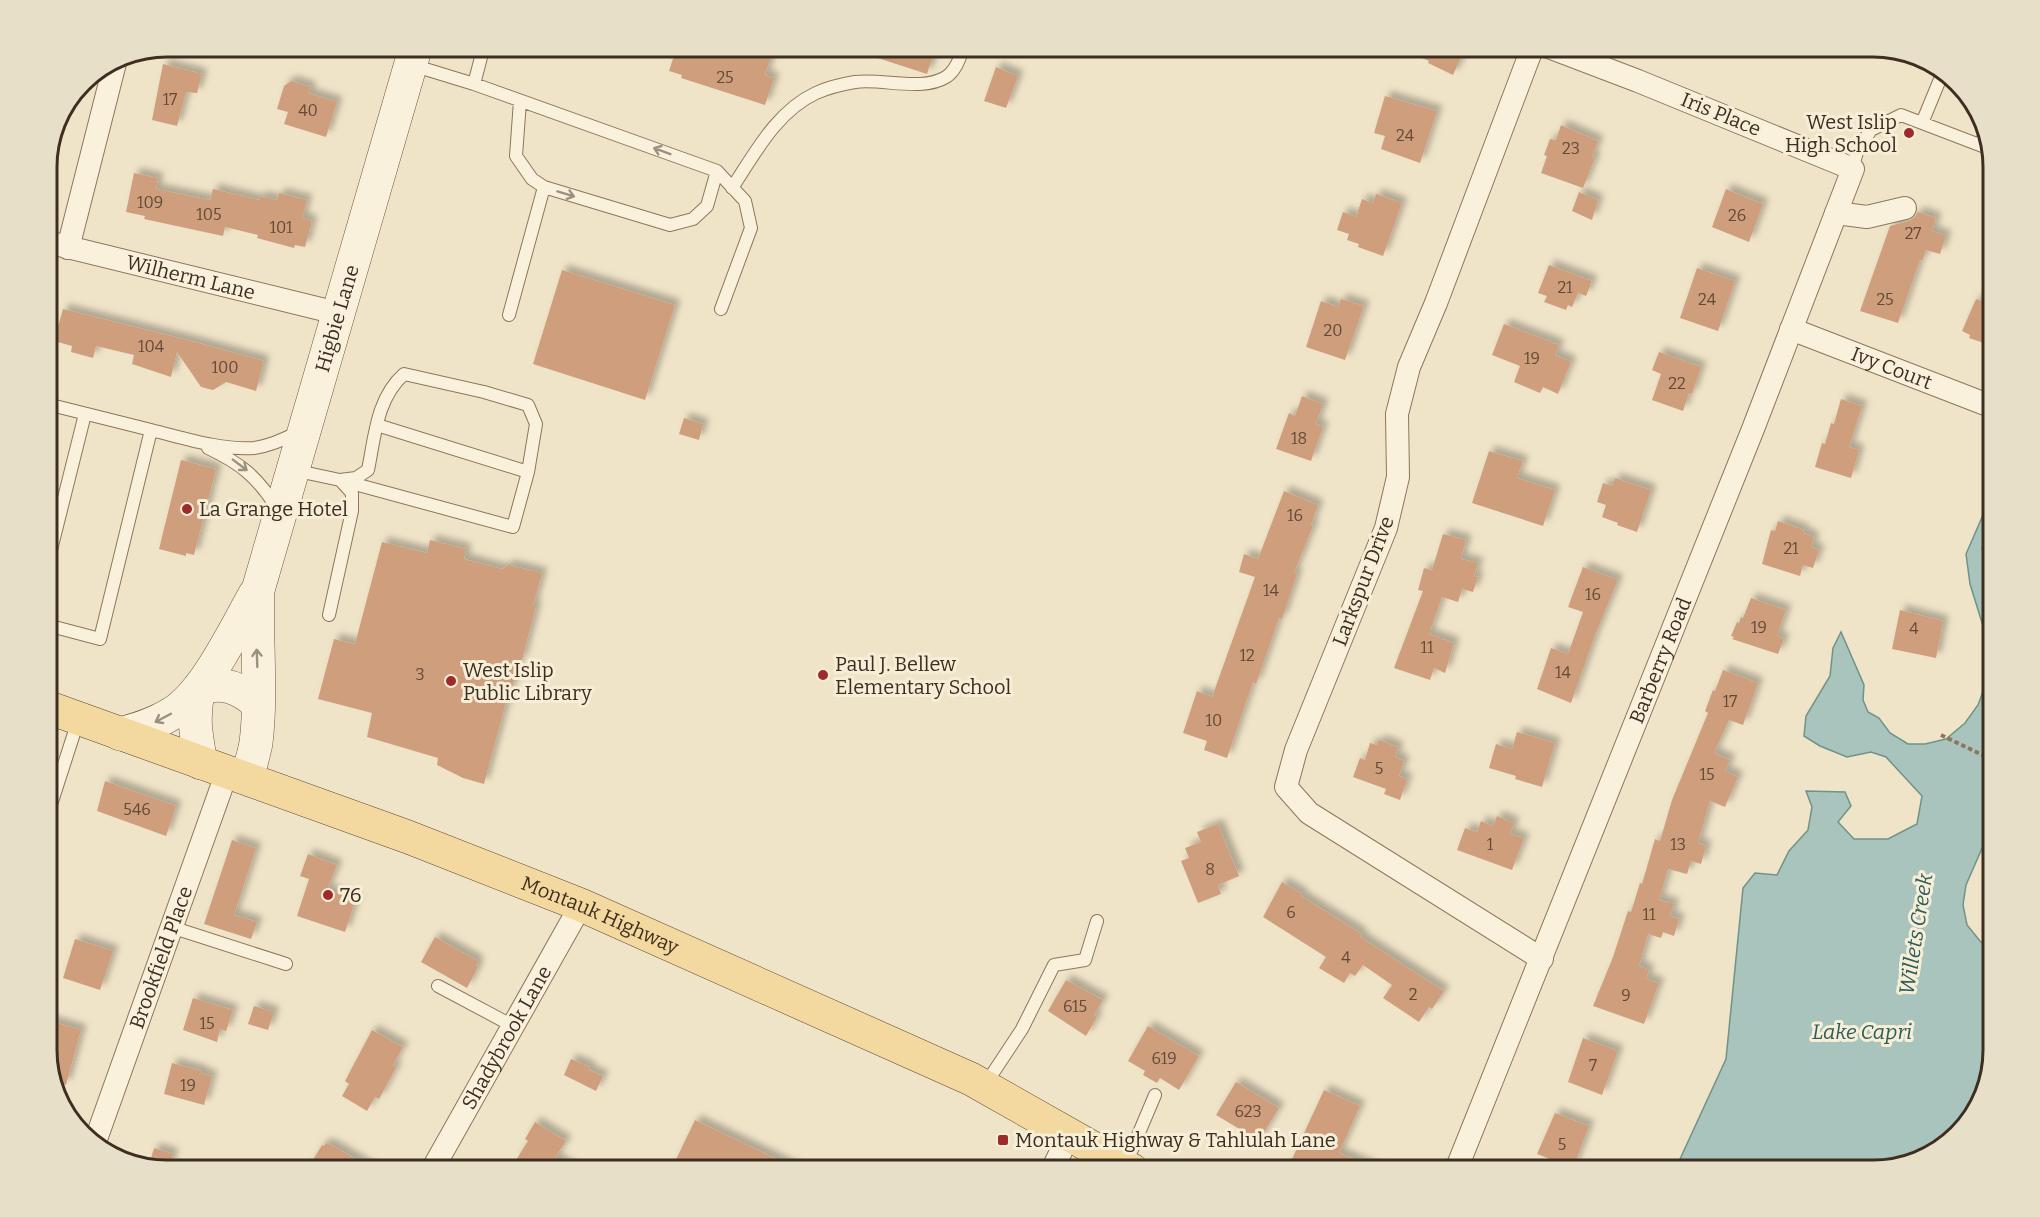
<svg xmlns="http://www.w3.org/2000/svg" width="2040" height="1217" font-family="Bitter,serif">
<style>
.water{fill:#a9c4bc;stroke:#6f938a;stroke-width:1.5}
.building{fill:#cf9f7d;filter:url(#shadow)}
.lines{fill:none;stroke-linecap:round;stroke-linejoin:round}
.service-casing{stroke:#8d765c;stroke-width:14}
.minor-casing{stroke:#8d765c;stroke-width:24}
.secondary-casing{stroke:#6f573f;stroke-width:34}
.primary-casing{stroke:#5b4430;stroke-width:34}
.path{stroke:#8d765c;stroke-width:4;stroke-dasharray:4.5 3;stroke-linecap:butt}
.service{stroke:#faf1dc;stroke-width:12}
.minor{stroke:#faf1dc;stroke-width:22}
.secondary{stroke:#faf1dc;stroke-width:33}
.primary{stroke:#f3d9a0;stroke-width:33}
.oneway{stroke:#9c907e}
.poi-dot{fill:#9e2a2b;stroke:#f7eed8;stroke-width:2}
.labels{text-anchor:middle;dominant-baseline:central;stroke-width:6;stroke-linejoin:round;paint-order:stroke}
.number-label{font-size:16px;fill:#624a37}
.street-label{font-size:20px;fill:#3d2e20;stroke:#f7eed8}
.poi-label{font-size:20px;fill:#3d2e20;stroke:#f7eed8;text-anchor:start}
.water-label{font-size:21px;font-style:italic;fill:#2f5d5a;stroke:#f7eed8}
.rim{fill:none;stroke:#3d2e20;stroke-width:3}
</style>
<defs>
<filter id="shadow"><feDropShadow dx="5.5" dy="-5.5" stdDeviation="3" flood-color="#0004"/></filter>
</defs>
<rect width="100%" height="100%" fill="#f0e4c8"/>
<path class="water" d="M1993 507V525L1982 548 1993 607V823L1966 885 1963 905 1967 925 1980 941 1993 953V1050L1977 1110 1933 1154 1873 1170H1675L1726 1059 1743 888 1755 873 1777 875 1789 851 1808 830 1812 807 1806 791 1845 792 1851 806 1838 822 1854 839H1888L1917 824 1922 796 1886 757 1871 752 1847 757 1820 746 1804 736 1806 716 1830 676 1833 648 1841 632 1864 685 1863 700 1868 712 1879 718 1890 733 1908 744H1925L1946 739 1965 723 1978 705 1992 667 1984 629 1970 584 1966 554 1983 515Z"/>
<path class="building" d="M677 46H774L765 75 774 78 765 105 681 78 682 75 669 71Z
M854 46H936L927 74 853 50Z
M1395 46H1462L1460 52 1463 53 1453 75 1428 63 1429 61Z
M163 64 202 74 197 93 186 92 177 126 152 120Z
M996 67 1018 76 1006 108 984 101Z
M291 81 311 87 308 93 337 102 326 137 284 124 288 112 277 109 284 86Z
M1385 96 1437 111 1420 163 1381 149 1385 136 1374 133Z
M1561 125 1598 141 1592 157 1595 158 1583 188 1541 173 1547 156 1544 155 1550 139 1556 140Z
M134 173 158 178 156 189 210 200 213 189 259 200 260 196 277 200 279 193 307 200 302 218 312 221 305 247 295 245 294 248 257 238 258 235 225 227 223 236 144 219 145 216 126 212Z
M1726 189 1763 204 1749 242 1712 227Z
M1579 192 1598 200 1592 220 1572 211Z
M1376 194 1402 203 1383 256 1358 247 1359 244 1347 240 1349 234 1337 230 1343 212 1356 217 1362 199 1373 203Z
M1918 212 1936 218 1932 231 1946 236 1940 254 1926 250 1922 261 1920 260 1898 323 1860 311 1890 226 1909 221 1915 217Z
M1549 265 1592 281 1586 296 1578 293 1572 307 1568 305 1566 310 1544 302 1547 296 1538 293Z
M1697 268 1735 281 1718 331 1680 318Z
M562 270 675 305 645 400 533 364Z
M1341 299 1364 306 1345 360 1306 347 1321 301 1338 307Z
M1976 299 1993 305V336L1990 345 1969 338 1970 335 1962 331Z
M63 309 195 342 264 361 256 391 226 382 213 390 201 387 177 352 171 377 132 364 134 355 96 346 93 358 71 352 72 346 54 341Z
M1504 324 1559 345 1555 355 1571 362 1558 394 1543 387 1540 393 1514 382 1520 366 1492 355Z
M1659 352 1701 367 1692 394 1689 393 1683 411 1652 400 1661 374 1652 370Z
M1302 396 1323 404 1316 424 1323 427 1311 461 1276 449 1289 413 1295 416Z
M1841 399 1862 406 1849 447 1859 450 1851 478 1815 467 1822 443 1825 444 1831 423 1834 424Z
M684 418 703 424 699 440 679 434Z
M1489 451 1523 461 1517 478 1555 490 1543 526 1472 503Z
M181 460 216 469 194 555 186 553V556L159 549Z
M1615 478 1651 490 1637 532 1617 525 1618 523 1602 517 1606 505 1597 502 1603 483 1612 486Z
M1284 491 1318 505 1311 525 1313 526 1294 573 1297 574 1282 619 1279 618 1256 684 1253 682 1227 758 1204 750 1207 741 1183 733 1197 691 1212 697 1255 577 1239 572 1244 554 1258 559Z
M1778 521 1804 530 1803 533 1814 537 1811 547 1819 550 1813 568 1803 565 1800 576 1762 564 1771 530 1775 531Z
M1443 534 1466 540 1461 559 1478 563 1474 576 1478 577 1473 592 1462 589 1458 602 1442 597 1429 634 1454 643 1445 673 1434 668 1430 680 1394 668 1423 591 1418 590 1424 568 1432 570Z
M430 540 466 549 464 559 502 569 509 565 542 573 533 606H536L522 660H519L512 687H510L484 784 463 778 437 765 438 758 367 737 372 713 318 699 334 639 355 644 382 542 427 553Z
M1583 567 1618 580 1595 635 1571 703 1537 689 1551 648 1568 654 1583 612 1568 607Z
M1751 598 1786 610 1777 636 1784 639 1778 654 1732 639 1734 637 1731 636 1737 622 1739 623 1741 617 1743 618Z
M1900 610 1943 621 1936 658 1892 649Z
M1723 670 1758 683 1743 725 1729 720 1714 753 1730 760 1725 771 1738 777 1725 807 1710 801 1698 843 1706 846 1701 864 1691 861 1687 874 1668 869 1659 900 1674 904 1670 916 1679 919 1674 936 1663 932 1661 938 1648 934 1639 966 1649 970 1646 979 1659 983 1644 1024 1593 1006 1613 957 1628 911 1631 912 1640 883 1642 884 1655 839 1660 841 1672 800 1708 713 1705 711 1713 690 1715 691Z
M1517 732 1555 743 1542 787 1515 779 1516 776 1489 768 1496 744 1512 749Z
M1379 740 1398 747 1395 757 1404 761 1399 776 1407 779 1400 800 1384 794 1386 789 1353 777 1360 758 1365 760 1370 743 1377 745Z
M105 781 176 806 166 836 97 811Z
M1497 816 1514 823 1510 834 1524 838 1512 870 1457 850 1465 828 1477 832 1481 821 1493 826Z
M1218 824 1239 876 1218 885 1221 894 1198 903 1181 861 1189 858 1185 848 1201 842 1197 832Z
M232 840 256 848 234 915 257 922 251 939 204 924Z
M308 854 337 865 327 890 356 899 345 932 297 916 309 879 300 876Z
M1282 882 1302 894 1301 896 1362 934 1360 937 1444 991 1432 1009 1429 1007 1419 1022 1383 998 1392 985 1363 965 1355 976 1350 973 1344 983 1319 968 1326 957 1263 917Z
M435 937 478 961 476 966 478 967 467 988 421 962Z
M75 939 113 951 100 990 63 978Z
M1066 980 1103 1000 1094 1015 1097 1017 1086 1036 1048 1011Z
M193 998 233 1010 226 1031 220 1029 217 1042 183 1030Z
M254 1006 274 1012 268 1030 248 1024Z
M47 1020 81 1030 66 1085 54 1081 47 1057Z
M1148 1026 1199 1056 1179 1090 1160 1078 1157 1083 1143 1075 1145 1071 1128 1061Z
M372 1030 403 1047 393 1065 396 1068 379 1099 375 1097 367 1111 342 1096 349 1084 345 1081Z
M1583 1038 1618 1051 1602 1095 1568 1082Z
M571 1059 590 1067 589 1070 603 1076 596 1091 564 1075Z
M172 1063 202 1071 201 1073 212 1076 204 1105 164 1094Z
M1236 1082 1279 1108 1257 1144 1239 1133 1241 1130 1216 1115Z
M1324 1090 1360 1106 1339 1153 1379 1170H1287Z
M1555 1113 1589 1126 1573 1168 1537 1154Z
M695 1120 799 1170H671Z
M535 1122 566 1141 555 1158 575 1170H534L516 1160 528 1141 525 1139Z
M326 1143 335 1147 374 1170H307L322 1145 324 1146Z
M154 1148 173 1154 168 1170 149 1166Z"/>
<g class="lines">
<g class="service-casing">
<path id="service" d="M412 65 474 84 717 171 745 201 751 228 721 309
M474 84 484 46
M520 101 516 156 532 179 544 187 670 225 693 219 707 206 717 171
M1922 123 1943 72
M1980 145 1985 134
M1852 169 1858 149 1871 130 1901 115 1990 149
M732 188C755 153 777 111 816 93 827 88 843 84 855 82 882 78 922 92 946 77 956 71 960 57 964 46
M509 315 544 187
M47 404 151 430 100 639 47 625
M377 425 528 472
M151 430C184 438 220 450 254 448 269 446 285 439 298 432
M208 448C242 464 257 477 277 508
M293 470 340 480 513 527 528 472 536 424 528 405 484 392 404 374C377 398 375 435 368 470L356 478 340 480
M47 566 85 414
M329 615 352 511V493L341 481
M47 817 78 721
M171 927 286 964
M438 986 513 1026
M985 1085 1022 1029 1054 965 1085 960 1097 921
M1125 1166 1155 1095"/>
</g>
<g class="minor-casing">
<g id="minor">
<path d="M1533 46 1436 303 1409 367 1397 414 1398 477 1386 528 1296 750 1286 787 1309 813 1542 959"/>
<path d="M1836 213 1867 217 1905 208"/>
<path id="s1" d="M47 242 337 313"/>
<path d="M68 248 116 59"/>
<path id="s2" d="M1791 329 1993 407"/>
<path id="s3" d="M95 1142 227 772"/>
<path id="s4" d="M432 1170 581 905"/>
<path d="M1052 1170 1070 1133"/>
<path id="s5" d="M1456 1170 1753 429 1853 169 1638 81 1546 46"/>
</g>
</g>
<g class="secondary-casing">
<g id="secondary">
<path d="M199 689C192 717 196 735 201 763"/>
<path d="M199 689C222 680 241 688 258 704"/>
<path d="M120 734C138 729 155 724 171 714 205 694 235 629 255 594"/>
<path id="s6" d="M247 778C250 767 254 754 256 743 262 694 256 640 258 590L416 46"/>
</g>
</g>
<g class="primary-casing">
<g id="primary">
<path id="s7" d="M47 707 408 837 581 905 971 1079 1132 1170"/>
</g>
</g>
<path class="path" d="M1941 735 1993 760"/>
<use href="#service" class="service"/>
<use href="#minor" class="minor"/>
<use href="#secondary" class="secondary"/>
<use href="#primary" class="primary"/>
</g>
<defs><path id="oneway-shaft" d="M-6 0H5M1.5-3L5.5 0L1.5 3" fill="none" stroke-width="1.6" stroke-linecap="round" stroke-linejoin="round" transform="scale(1.5)"/></defs>
<g class="oneway">
<use href="#oneway-shaft" transform="translate(662 151) rotate(-160)"/>
<use href="#oneway-shaft" transform="translate(566 194) rotate(17)"/>
<use href="#oneway-shaft" transform="translate(240 465) rotate(37)"/>
<use href="#oneway-shaft" transform="translate(257 658) rotate(-92)"/>
<use href="#oneway-shaft" transform="translate(163 718) rotate(152)"/>
</g>
<g class="poi-dot">
<circle cx="1909" cy="133" r="6"/>
<circle cx="187" cy="509" r="6"/>
<circle cx="823" cy="675" r="6"/>
<circle cx="451" cy="681" r="6"/>
<circle cx="328" cy="895" r="6"/>
<rect x="997" y="1134" width="12" height="12" rx="3"/>
</g>
<g class="labels">
<g class="number-label">
<text x="725" y="77">25</text>
<text x="170" y="99">17</text>
<text x="308" y="110">40</text>
<text x="1405" y="135">24</text>
<text x="1571" y="148">23</text>
<text x="150" y="202">109</text>
<text x="209" y="214">105</text>
<text x="1737" y="215">26</text>
<text x="281" y="227">101</text>
<text x="1913" y="233">27</text>
<text x="1565" y="287">21</text>
<text x="1707" y="299">24</text>
<text x="1885" y="299">25</text>
<text x="1333" y="330">20</text>
<text x="151" y="346">104</text>
<text x="1532" y="358">19</text>
<text x="225" y="367">100</text>
<text x="1677" y="383">22</text>
<text x="1299" y="438">18</text>
<text x="1295" y="515">16</text>
<text x="1791" y="548">21</text>
<text x="1271" y="590">14</text>
<text x="1593" y="594">16</text>
<text x="1759" y="627">19</text>
<text x="1914" y="628">4</text>
<text x="1427" y="647">11</text>
<text x="1247" y="655">12</text>
<text x="1563" y="672">14</text>
<text x="420" y="674">3</text>
<text x="1730" y="701">17</text>
<text x="1214" y="720">10</text>
<text x="1379" y="768">5</text>
<text x="1707" y="774">15</text>
<text x="137" y="809">546</text>
<text x="1490" y="844">1</text>
<text x="1678" y="844">13</text>
<text x="1210" y="869">8</text>
<text x="1291" y="912">6</text>
<text x="1649" y="914">11</text>
<text x="1346" y="957">4</text>
<text x="1413" y="994">2</text>
<text x="1626" y="995">9</text>
<text x="1075" y="1006">615</text>
<text x="207" y="1023">15</text>
<text x="1164" y="1058">619</text>
<text x="1593" y="1065">7</text>
<text x="188" y="1085">19</text>
<text x="1248" y="1111">623</text>
<text x="1562" y="1144">5</text>
</g>
<g class="street-label">
<text transform="translate(1721 114) rotate(22)">Iris Place</text>
<text stroke="none"><textPath href="#s1" startOffset="148">Wilherm Lane</textPath></text>
<text stroke="none"><textPath href="#s6" startOffset="472">Higbie Lane</textPath></text>
<text stroke="none"><textPath href="#s2" startOffset="108">Ivy Court</textPath></text>
<text transform="translate(1363 581) rotate(-69)">Larkspur Drive</text>
<text stroke="none"><textPath href="#s5" startOffset="549">Barberry Road</textPath></text>
<text stroke="none"><textPath href="#s7" startOffset="591">Montauk Highway</textPath></text>
<text stroke="none"><textPath href="#s3" startOffset="196">Brookfield Place</textPath></text>
<text stroke="none"><textPath href="#s4" startOffset="152">Shadybrook Lane</textPath></text>
</g>
<g class="poi-label">
<text x="1897" y="122" text-anchor="end">West Islip<tspan x="1897" dy="23">High School</tspan></text>
<text x="199" y="509">La Grange Hotel</text>
<text x="835" y="664">Paul J. Bellew<tspan x="835" dy="23">Elementary School</tspan></text>
<text x="463" y="670">West Islip<tspan x="463" dy="23">Public Library</tspan></text>
<text x="340" y="895">76</text>
<text x="1015" y="1140">Montauk Highway &amp; Tahlulah Lane</text>
</g>
<g class="water-label">
<text transform="translate(1916 934) rotate(-81)">Willets Creek</text>
<text x="1862" y="1032">Lake Capri</text>
</g>
</g>
<path d="M0 0H2040V1217H0ZM167 57H1873A110 110 0 0 1 1983 167V1050A110 110 0 0 1 1873 1160H167A110 110 0 0 1 57 1050V167A110 110 0 0 1 167 57Z" fill="#e8dfc9" fill-rule="evenodd"/>
<path class="rim" d="M167 57H1873A110 110 0 0 1 1983 167V1050A110 110 0 0 1 1873 1160H167A110 110 0 0 1 57 1050V167A110 110 0 0 1 167 57Z"/>
</svg>
